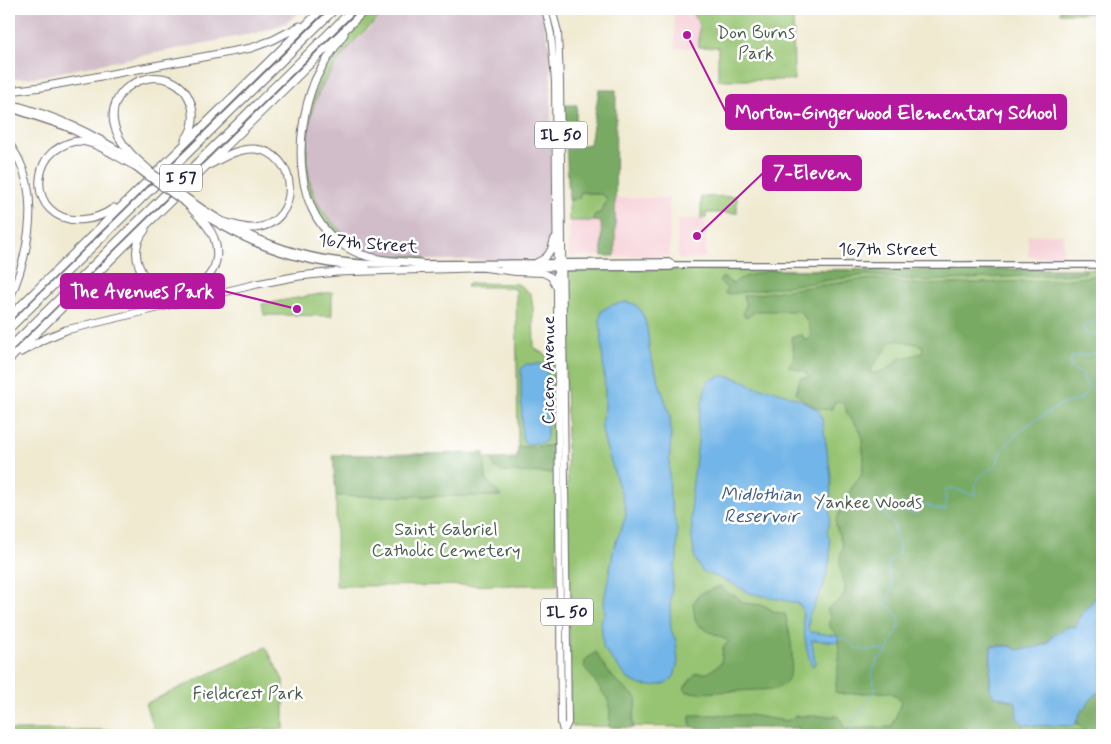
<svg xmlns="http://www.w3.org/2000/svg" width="1111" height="744" font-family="Mynerve,sans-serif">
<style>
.built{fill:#f6cfd6}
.industrial{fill:#d1bdc9}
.green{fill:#97c472;stroke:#5c7356}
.forest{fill:#79aa64;stroke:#4e6650;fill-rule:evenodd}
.water{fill:#72b5e8;stroke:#4a6c92}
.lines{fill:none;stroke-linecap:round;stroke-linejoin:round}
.stream{stroke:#72b5e8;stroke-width:1}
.secondary-casing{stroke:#6a6870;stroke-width:8}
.primary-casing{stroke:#6a6870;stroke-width:8}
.motorway-casing{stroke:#6a6870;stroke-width:9}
.secondary{stroke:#fff;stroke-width:5.5}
.primary{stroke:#fff;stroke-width:6}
.motorway{stroke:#fff;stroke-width:7}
.secondary-bridge-casing{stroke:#6a6870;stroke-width:8;stroke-linecap:butt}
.secondary-bridge{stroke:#fff;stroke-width:5.5}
.labels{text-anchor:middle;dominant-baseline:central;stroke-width:5;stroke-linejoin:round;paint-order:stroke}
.shield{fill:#fff;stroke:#646476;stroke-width:1}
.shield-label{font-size:16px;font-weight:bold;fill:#22223b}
.park-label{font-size:18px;fill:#4b5b4e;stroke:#fff}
.street-label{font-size:18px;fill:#22223b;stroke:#fff}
.water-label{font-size:19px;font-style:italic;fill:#425d80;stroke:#fff}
.leader{fill:none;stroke:#b5179e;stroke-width:2}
.callout-dot{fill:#b5179e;stroke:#fff;stroke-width:2}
.callout{fill:#b5179e;stroke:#b5179e;stroke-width:2}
.callout-label{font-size:19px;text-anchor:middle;font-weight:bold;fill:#fff}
</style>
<rect width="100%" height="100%" fill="#fff"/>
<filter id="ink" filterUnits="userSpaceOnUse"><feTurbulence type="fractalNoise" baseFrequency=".02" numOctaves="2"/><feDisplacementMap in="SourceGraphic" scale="10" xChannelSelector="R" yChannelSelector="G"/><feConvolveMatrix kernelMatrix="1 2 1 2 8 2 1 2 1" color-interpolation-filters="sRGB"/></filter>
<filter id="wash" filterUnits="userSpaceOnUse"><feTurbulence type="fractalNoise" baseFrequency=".0096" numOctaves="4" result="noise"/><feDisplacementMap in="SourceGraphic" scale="20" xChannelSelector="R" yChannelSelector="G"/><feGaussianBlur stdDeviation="1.12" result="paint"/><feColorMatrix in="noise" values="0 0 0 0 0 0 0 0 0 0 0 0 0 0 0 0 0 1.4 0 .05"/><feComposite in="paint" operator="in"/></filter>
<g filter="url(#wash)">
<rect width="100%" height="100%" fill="#f0ead1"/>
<path class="built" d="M674 9H702L692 13 699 24V47L675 48Z
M615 198H669L670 256H615Z
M706 218V257L681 260 678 258 677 219Z
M569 221H601L602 256H569Z
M1063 234V256L1028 257V235Z"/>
<path class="industrial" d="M9 9H304L286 23 260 32 37 77 9 79Z
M389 9H541L550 50 551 84V242L550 251 538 259 426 260 420 256H387L373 253 360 247 344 236 329 218 313 195 309 173 308 135V125L314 102 321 87 339 58Z
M9 168 13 180 15 192V247L9 275Z"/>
<path class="green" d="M372 9H389C363 31 338 56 322 86 306 114 303 163 313 193 319 210 345 239 360 247 368 252 379 256 389 256 401 257 416 253 426 260 401 261 373 259 351 247 286 210 299 117 328 61 339 41 357 25 372 9Z
M702 9H793L794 80H718V47H699V24L692 13Z
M1060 9H1102V13H1060Z
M581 192 604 195 607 200 601 212 595 215 593 221H569V200H573Z
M737 196V213H706V218L701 219V197Z
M1102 269V735H800L799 728 572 726 570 723 565 278 568 272 574 270Z
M468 283 518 284 531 294 533 308 534 346 538 351 554 357 555 446 518 447 516 289 495 287H466Z
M332 292V316L264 315 262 304Z
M484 459H492L495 467 502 472 555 473 557 585 336 586V496H501L486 479Z
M266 647 284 682V729L218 730 217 735H9V730H155L145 704Z"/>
<path class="forest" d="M599 90H616L615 256H602L601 222 593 221 595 215 601 212 607 201 604 195 581 192 579 198 569 200 564 105H577L574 146 590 144Z
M1086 269 1085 273 1070 274 924 281 866 275 730 294H725L727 288 720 282 721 278H724L733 284C737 278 757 273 765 272L767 270Z
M1102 275V590L1079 618 1076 627 1051 639 1039 647 1017 650 1010 646H991L990 689 1002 699 1015 701 1016 703 1017 718 1023 724 1024 730 1085 731 1077 723C1078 710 1092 696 1102 690V735H800L799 728H695L690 724V715H750L786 721 791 719 794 716H837L840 719 845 729 892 727 901 702 898 697 890 692 841 694 835 692 839 658 838 636 828 625 831 618C819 601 844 609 845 589 846 586 843 584 843 581 840 571 838 557 843 547L836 526V520L852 487 861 476 864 459 861 432 847 413 845 405 838 401 833 404 832 409C820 412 804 402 796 393L800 378 810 377 805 372 788 366 795 356 791 340 793 336 802 335 805 340H809C814 329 806 320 800 311H756L748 317 744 316 743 313 746 305 743 296 859 280 874 279 923 285 1062 280ZM897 340 921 345 923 349 922 353 899 359 887 369 873 374 870 370 891 342Z
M555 446V473L502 472 495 467 492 459 517 458 518 447Z
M484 453 486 479 501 496H336L333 455Z
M720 586 729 594 737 596 742 603 763 605 775 612 785 614C790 634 802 681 776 689L699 693 687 692 684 688 696 673H708L721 663 723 647 729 642C722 637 699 628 697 623 694 618 694 610 693 603L700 594Z
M596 652C606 672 619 685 637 698 636 709 632 717 633 728L609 727 610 712 608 700 584 666 586 659Z"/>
<path class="water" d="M626 302C630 303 635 303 637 306 647 316 649 337 649 350L670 416 671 435 669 469 670 497 677 531V560L674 568 670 607 671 630 676 641 678 662 674 677 665 684 653 686 641 685 628 679 603 648 601 622 605 611 604 601 614 547 626 516 625 506 605 444 601 423 605 407V390L600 320 601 311 611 305Z
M526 364H544L547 368V435L546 441 542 443 526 444 522 439 521 369Z
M721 376 732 377 749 383 754 387 773 390 799 399 818 410 822 418 831 476 830 520 827 533 830 540V560L823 588 809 615 808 629 811 632 838 636V642L812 640 815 664 812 666C804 647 804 627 802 607L796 603 749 593 729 582 702 571 695 559 692 540 691 499 698 441V421L705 390 709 380Z
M1102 590V690C1094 695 1087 703 1081 712 1077 717 1078 722 1073 726H1034L1023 724 1017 718 1016 703 1015 701 993 695 990 689 991 646H1010L1017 650 1039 647 1048 643 1053 635 1071 626 1076 627 1079 618Z"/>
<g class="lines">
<path class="stream" d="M1102 318 1082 327 1086 333 1102 336
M838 638C851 638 850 646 859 649 868 653 876 646 887 652
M213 731 215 735
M854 735 852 723 876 690 874 685 872 671 879 659 887 652 900 625 898 616 886 603 893 586 888 570 890 561 898 554 899 546 895 535 894 525 887 518 884 512 888 507C899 508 906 514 917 513L926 504 935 509 946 510 945 490 951 488 975 495C975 478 981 474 996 466L1000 454 1014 436 1027 425 1062 404 1082 399 1088 388 1082 374 1070 367 1071 357 1102 352"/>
</g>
</g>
<g filter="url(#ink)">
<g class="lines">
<g class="secondary-casing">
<path id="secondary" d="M9 103C57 116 92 132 134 160
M9 108 66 127 102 145
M133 165 146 175
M183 195C249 244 316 266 398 264
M179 199C240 242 292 263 367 268
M417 264 669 262 674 265
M466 268H489
M503 268 671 267 674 265H1102"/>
</g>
<g class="primary-casing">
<path id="primary" d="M545 9 551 34 555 82 561 723 564 735
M552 9 558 32 560 81 568 723 564 731
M537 262C549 257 551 251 554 239
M485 268 516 272 543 273 551 277 555 285"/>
</g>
<g class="motorway-casing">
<path id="motorway" d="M344 34C333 50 321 66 314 83 294 134 292 215 346 247 368 261 395 261 420 263
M9 91 42 87 251 48 273 40 300 26
M9 143C12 149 16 154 19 160 40 202 27 260 9 300
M211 164C224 157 239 148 254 149 300 152 302 223 255 228 244 229 232 224 221 221
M150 171C139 161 126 151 119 137 90 83 178 51 192 107 195 119 192 131 185 140
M114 208C96 221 67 226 50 209 34 193 38 164 54 151 61 146 70 141 79 141 98 142 118 158 135 166
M145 230C137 240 134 253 139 266 157 316 232 288 214 238 209 225 197 215 188 205
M9 317 322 9
M9 329 335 9
M9 348 353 9
M21 352 44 339 66 330 257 284 299 276 337 272 470 268
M9 360 366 9"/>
</g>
<use href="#secondary" class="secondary"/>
<use href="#primary" class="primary"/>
<use href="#motorway" class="motorway"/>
<g class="secondary-bridge-casing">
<path id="secondary-bridge" d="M150 171 183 195
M146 175 179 199"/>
</g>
<use href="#secondary-bridge" class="secondary-bridge"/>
</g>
</g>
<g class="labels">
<g class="shield">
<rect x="535" y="121.5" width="52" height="27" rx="4"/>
<rect x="160" y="164.5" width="42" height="27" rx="4"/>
<rect x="541" y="598.5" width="52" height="27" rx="4"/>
</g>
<g class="shield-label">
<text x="561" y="135">IL 50</text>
<text x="181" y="178">I 57</text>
<text x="567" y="612">IL 50</text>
</g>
<g class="park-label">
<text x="756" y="33">Don Burns<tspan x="756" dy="21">Park</tspan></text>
<text x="868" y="503">Yankee Woods</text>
<text x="446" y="530">Saint Gabriel<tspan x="446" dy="21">Catholic Cemetery</tspan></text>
<text x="248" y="694">Fieldcrest Park</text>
</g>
<g class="street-label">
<text transform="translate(368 244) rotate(4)">167th Street</text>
<text x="888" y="250">167th Street</text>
<text transform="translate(549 370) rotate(-90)">Cicero Avenue</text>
</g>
<g class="water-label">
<text x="761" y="494">Midlothian<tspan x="761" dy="22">Reservoir</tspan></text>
</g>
</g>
<path class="leader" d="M687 35L726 112M697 236L763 173M297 309L224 291"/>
<g class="callout-dot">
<circle cx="687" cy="35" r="5"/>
<circle cx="697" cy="236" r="5"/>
<circle cx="297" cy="309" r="5"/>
</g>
<g class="callout">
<rect x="726" y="95" width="340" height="34" rx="5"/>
<rect x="763" y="156" width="98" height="34" rx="5"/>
<rect x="61" y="274" width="163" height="34" rx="5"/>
</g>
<g class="callout-label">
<text x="896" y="119">Morton-Gingerwood Elementary School</text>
<text x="812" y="179">7-Eleven</text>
<text x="142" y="298">The Avenues Park</text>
</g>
<rect width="1111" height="744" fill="none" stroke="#fff" stroke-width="30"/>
</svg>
